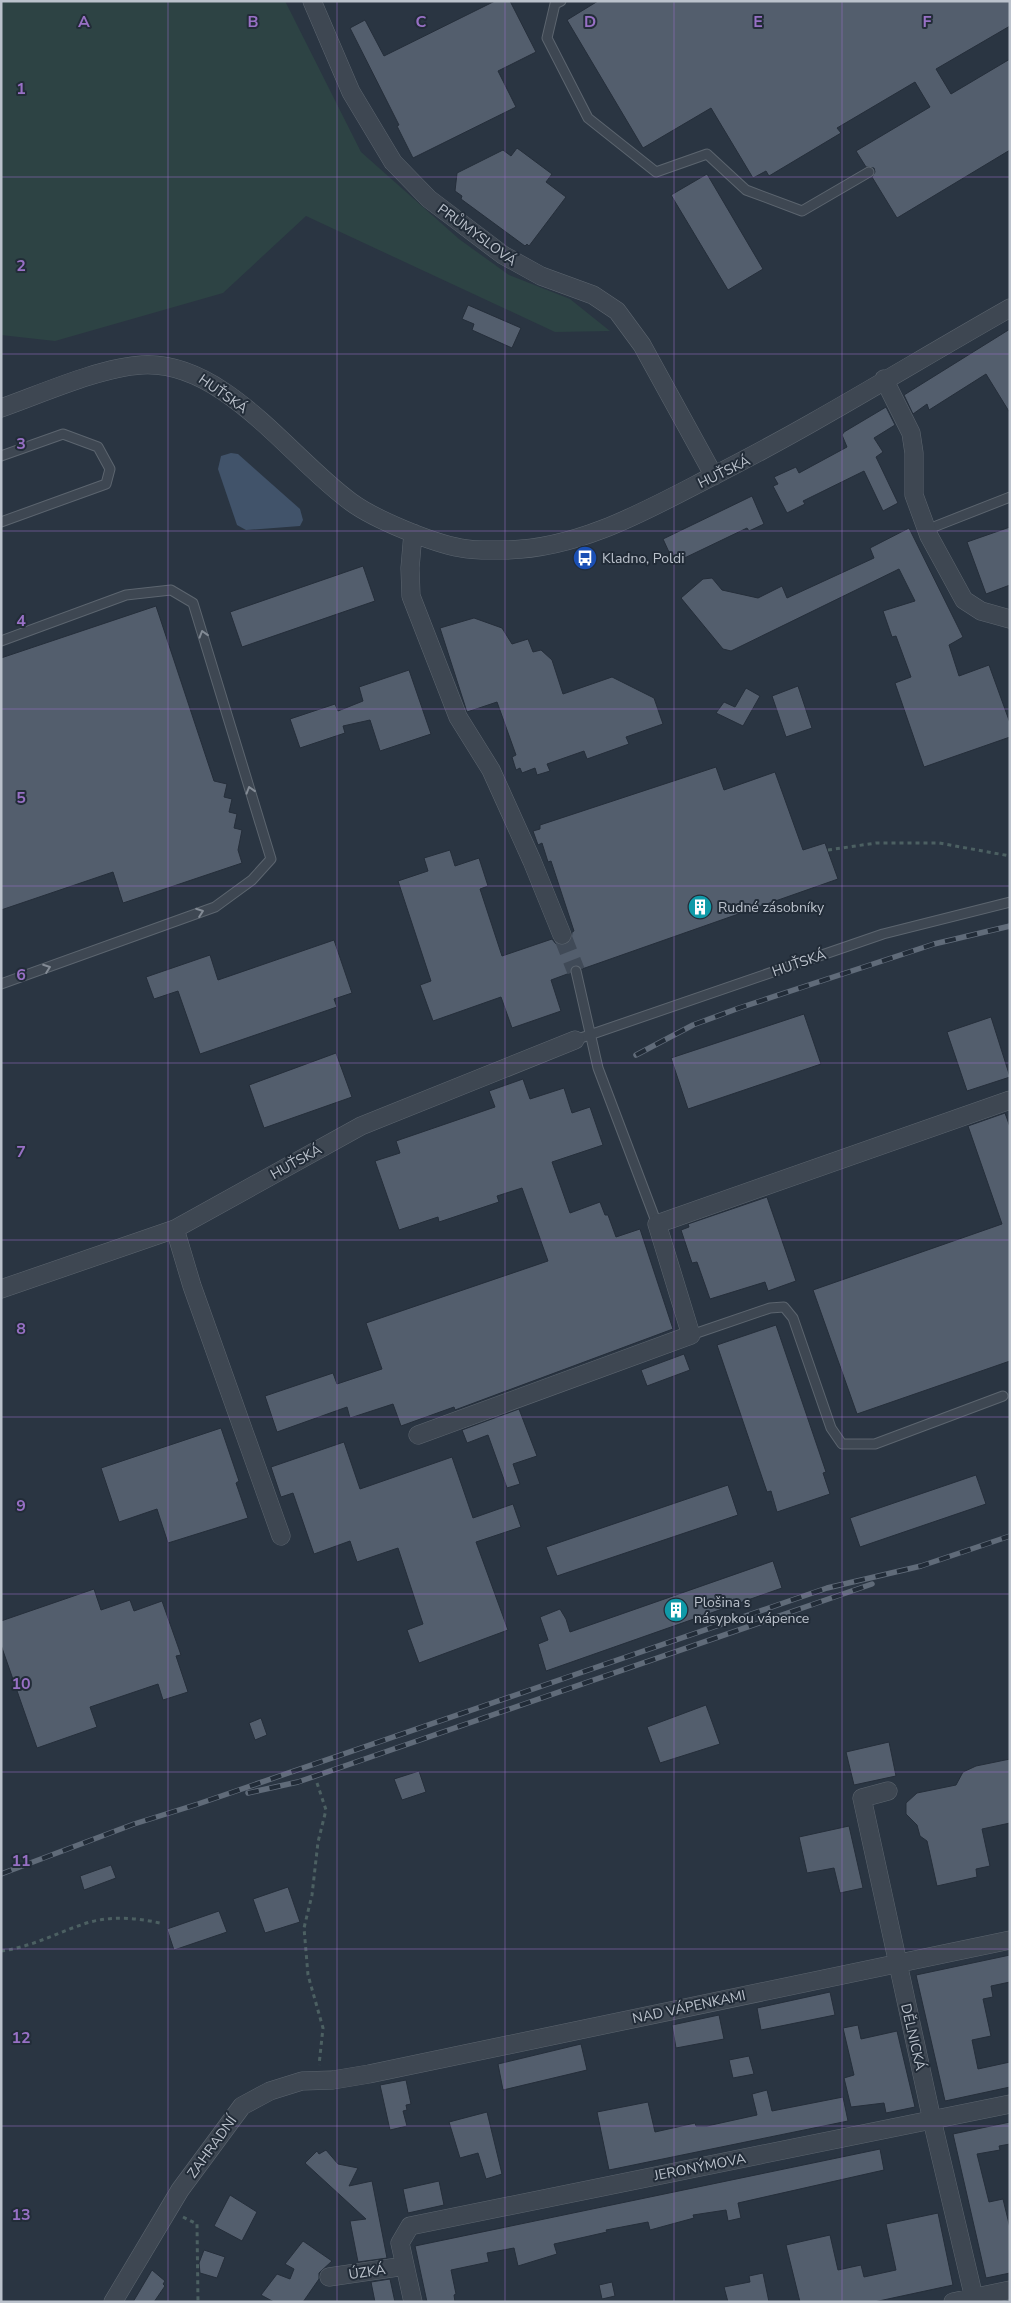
<svg xmlns="http://www.w3.org/2000/svg" width="1011" height="2303" font-family="'Nunito Sans',sans-serif">
<style>
.green{fill:#2d4344}
.water{fill:#41536a}
.building{fill:#535e6d;stroke:#252e3a}
.lines{fill:none;stroke-linecap:round;stroke-linejoin:round}
.minor-tunnel{stroke:#404a57;stroke-width:18;stroke-dasharray:18 9;stroke-linecap:butt}
.service-casing{stroke:#5c656f;stroke-width:11}
.minor-casing{stroke:#5c656f;stroke-width:19}
.path{stroke:#4c6062;stroke-width:3;stroke-dasharray:4 4;stroke-linecap:butt}
.service{stroke:#3e4752;stroke-width:9}
.minor{stroke:#3e4752;stroke-width:18}
.rail-casing{stroke:#606b79;stroke-width:5.5}
.rail{stroke:#222c38;stroke-width:4;stroke-dasharray:11;stroke-linecap:butt}
.oneway{stroke:#838b95}
.grid{fill:none;stroke:#9870c5;stroke-width:1;stroke-opacity:0.55}
.labels{text-anchor:middle;dominant-baseline:central;stroke-width:4;stroke-linejoin:round;paint-order:stroke}
.street-label{font-size:14px;fill:#bbc2cc;stroke:#222c38}
.poi-label{font-size:14px;fill:#bbc2cc;stroke:#222c38;text-anchor:start}
.grid-label{font-size:16px;text-anchor:middle;font-weight:bold;fill:#9870c5;stroke:#222c38;stroke-width:4;stroke-linejoin:round;paint-order:stroke}
</style>
<rect width="100%" height="100%" fill="#2a3542"/>
<path class="green" d="M1 1H285L361 152 459 239 509 275 570 299 610 331 555 332 306 216 223 293 55 341 1 335Z"/>
<path class="water" d="M231 453 238 454 300 509 303 520 300 526 246 530 237 525 218 469 221 456Z"/>
<path class="building" d="M495 1H510L536 52 498 71 516 107 413 158 397 126 399 125 350 28 365 20 384 56Z
M598 1H1010V26L936 69 951 94 1010 59V150L897 218 872 177 875 172 874 168 866 167 856 151 930 107 915 82 837 128 841 133 769 176 766 171 753 178 711 108 643 148 567 20Z
M517 148 552 174 546 182 566 197 529 246 527 244 525 246 461 199 462 196 455 191 457 173 503 150 511 156Z
M707 174 763 269 728 290 671 195Z
M468 305 521 328 512 348 472 330 474 324 462 319Z
M1010 329V413L986 374 929 410 927 404 913 414 904 395Z
M886 407 895 425 874 438 883 452 876 457 898 503 883 511 864 471 803 501 805 504 787 513 773 486 778 484 774 477 796 467 799 473 847 447 842 435 844 432Z
M752 496 764 524 749 531 747 528 674 563 663 539Z
M1010 527V585L986 594 967 542Z
M909 528 963 637 949 645 959 676 989 665 1010 723V737L924 767 895 683 911 677 896 636 892 637 883 611 915 601 899 569 731 651 723 649 681 598 703 579 712 578 722 590 758 598 782 586 787 598 874 558 870 548Z
M363 566 375 601 242 647 230 612Z
M156 606 214 781 227 784 224 797 232 799 229 812 237 814 234 828 242 830 238 850 242 863 123 903 113 872 1 910V658Z
M474 618 502 628 512 644 528 639 533 652 541 650 552 660 563 694 612 677 654 698 663 724 626 737 629 744 587 759 584 751 547 764 550 771 537 775 535 768 522 773 520 768 516 770 512 757 516 755 497 702 467 712 440 628Z
M409 670 431 734 380 751 370 720 343 726 345 733 300 748 290 719 335 704 338 711 363 701 359 687Z
M798 686 812 728 786 737 772 696Z
M746 688 760 696 743 726 716 713 724 702 735 707Z
M716 767 724 790 775 772 803 850 825 843 838 879 582 969 574 965 570 969V973L551 980 561 1011 512 1028 501 997 433 1021 420 985 431 981 398 881 428 871 424 858 450 850 455 866 479 858 488 886 480 889 502 956 552 939 556 944 566 945 571 941 572 932 574 931 551 861 548 862 542 843 538 845 533 831 540 829V825Z
M334 940 352 993 334 999 337 1007 200 1054 178 991 154 999 146 977 210 955 218 980Z
M804 1014 821 1064 688 1109 671 1058Z
M991 1017 1010 1077 967 1091 947 1032Z
M336 1053 352 1097 264 1128 249 1085Z
M523 1079 530 1099 564 1088 572 1113 590 1107 603 1145 552 1162 570 1213 600 1202 605 1215H608L616 1237 640 1229 673 1329 455 1410 454 1407 401 1426 393 1404 350 1418 347 1407 277 1432 265 1396 333 1373 337 1384 382 1369 366 1323 548 1261 522 1188 497 1196 499 1202 439 1222 438 1217 399 1230 375 1161 400 1153 396 1141 495 1107 489 1091Z
M1005 1113 1010 1127V1361L857 1414 813 1290 1002 1224 968 1126Z
M767 1197 796 1281 768 1291 765 1282 710 1299 697 1262 692 1263 681 1230 689 1227 688 1224Z
M776 1325 826 1472 823 1473 830 1494 777 1512 771 1491 767 1492 717 1345Z
M684 1354 690 1370 647 1386 641 1370Z
M519 1409 537 1456 513 1464 520 1484 507 1488 488 1435 467 1443 462 1430Z
M221 1428 239 1481 236 1483 248 1518 168 1543 157 1509 119 1522 101 1468Z
M344 1442 360 1489 452 1457 473 1518 513 1504 521 1527 476 1542 508 1630 419 1663 407 1630 423 1624 398 1548 357 1562 350 1541 314 1554 293 1493 281 1497 271 1467Z
M976 1475 986 1504 860 1547 850 1518Z
M728 1485 738 1515 557 1576 546 1547Z
M773 1561 782 1588 546 1671 538 1644 548 1640 540 1617 560 1609 566 1619 570 1632Z
M94 1589 101 1610 130 1600 134 1611 162 1601 181 1655 176 1656 188 1692 163 1700 158 1684 90 1707 97 1727 37 1748 1 1645V1621Z
M706 1705 720 1744 660 1763 647 1727Z
M261 1718 267 1735 255 1740 249 1723Z
M889 1742 896 1776 854 1785 846 1752Z
M1010 1759V1823L982 1829 990 1866 976 1869 977 1877 937 1886 927 1841 920 1836 917 1825 906 1814V1803L917 1793 956 1785 963 1772 976 1766Z
M419 1771 426 1792 402 1800 394 1779Z
M849 1826 863 1888 840 1893 834 1868 807 1873 799 1837Z
M111 1865 116 1878 84 1890 80 1876Z
M288 1887 300 1922 265 1933 253 1899Z
M219 1911 227 1932 174 1950 167 1929Z
M1010 1955V1982L991 1986 993 1997 983 1999 991 2036 972 2040 978 2069 1010 2062V2087L945 2101 916 1975Z
M830 1992 835 2015 761 2030 757 2008Z
M719 2015 724 2039 676 2048 672 2025Z
M858 2025 861 2039 897 2031 915 2107 886 2113 884 2103 851 2107 844 2078 854 2075 843 2028Z
M581 2044 587 2070 503 2090 498 2064Z
M749 2056 754 2074 733 2078 729 2060Z
M406 2080 411 2104 406 2105 407 2110 403 2111 407 2126 390 2130 380 2085Z
M767 2090 772 2111 843 2097 848 2121 609 2170 597 2112 648 2102 655 2132 695 2123 696 2126H707L757 2115 752 2094Z
M487 2112 502 2174 486 2179 478 2153 460 2158 449 2122Z
M1010 2122V2144L999 2146 1000 2150 977 2154 989 2202 1003 2199 1010 2228V2273L986 2278 953 2134Z
M880 2149 884 2170 738 2203 741 2218 728 2221 726 2210 693 2215 694 2218 650 2230 648 2222 606 2230 607 2232 554 2244 557 2254 518 2266 514 2248 487 2253 489 2262 451 2270 456 2294 454 2295 455 2302H427L415 2246Z
M326 2150 338 2164 358 2168 349 2186 372 2181 387 2258 358 2262 350 2221 366 2219 305 2163 317 2151 319 2154Z
M439 2181 444 2205 408 2213 403 2189Z
M230 2195 257 2212 242 2241 214 2226Z
M938 2213 953 2285 874 2302H800L786 2245 830 2235 838 2270 861 2265 864 2277 896 2270 886 2224Z
M303 2241 332 2261 319 2273V2279L303 2302H274L261 2295 277 2274 290 2279 294 2269 285 2264Z
M204 2250 225 2257 217 2278 200 2273 199 2263Z
M152 2270 165 2281 163 2284 165 2286 154 2302H133Z
M763 2273 769 2302H728L724 2287 750 2282 749 2276Z
M390 2279 395 2302H375L371 2282Z
M612 2282 615 2296 602 2299 599 2285Z"/>
<g class="lines">
<path class="minor-tunnel" d="M562 935 576 971"/>
<g class="service-casing">
<path id="service" d="M561 1 555 4 547 38 588 118 656 172 707 154 746 190 802 211 869 172
M1 456 63 434 98 447 110 469 106 484 1 522
M926 530 1010 497
M1 641 126 595 171 590 193 603 271 859 252 880 215 907 1 984
M576 971 598 1068 657 1224
M575 1040 883 934 1010 902
M691 1335 770 1308 784 1307 793 1318 831 1428 842 1444H875L1003 1396"/>
</g>
<g class="minor-casing">
<path id="minor" d="M312 1 351 92 393 162 429 199 503 255 541 276 593 295 617 311 642 345 714 476
M884 379 911 433 914 453V495L929 536 964 600 981 611 1010 619
M1 408C41 394 101 367 142 365 224 360 290 458 351 502 374 519 432 543 461 548 475 551 492 550 506 550 580 549 649 509 713 476 814 425 911 364 1010 308
M413 533 410 568 411 596 458 717 491 770 532 861 562 935
M175 1229 192 1286 281 1536
M1 1289 175 1229 361 1126 575 1040
M418 1435 691 1335 657 1224 1010 1100
M888 1791 862 1798 932 2120 975 2302
M329 2277 405 2266
M113 2302 180 2190 242 2106 270 2091 302 2081 333 2080 369 2074 1010 1940
M413 2302 400 2243 410 2226 1010 2104
M953 2302 1010 2290"/>
</g>
<path class="path" d="M828 850 876 843H939L1010 856
M317 1783 326 1810 318 1842 312 1895 304 1928 308 1975 323 2028 319 2065
M1 1951C33 1947 60 1931 90 1922 113 1916 137 1918 160 1923
M183 2217 197 2224 198 2302"/>
<use href="#service" class="service"/>
<use href="#minor" class="minor"/>
<g class="rail-casing">
<path id="rail" d="M636 1055 693 1025 739 1008 934 944 1010 926
M248 1793 298 1782 872 1584
M1 1874 134 1824 198 1804 827 1588 921 1566 1010 1536"/>
</g>
<use href="#rail" class="rail"/>
</g>
<defs><path id="oneway-chevron" d="M-2-3.5L2.5 0L-2 3.5" fill="none" stroke-width="1.6" stroke-linecap="round" stroke-linejoin="round" transform="scale(1.25)"/></defs>
<g class="oneway">
<use href="#oneway-chevron" transform="translate(203 634) rotate(-107)"/>
<use href="#oneway-chevron" transform="translate(250 790) rotate(-107)"/>
<use href="#oneway-chevron" transform="translate(200 912) rotate(-20)"/>
<use href="#oneway-chevron" transform="translate(47 968) rotate(-20)"/>
</g>
<path class="grid" d="M168 1V2302M337 1V2302M505 1V2302M674 1V2302M842 1V2302M1 177H1010M1 354H1010M1 531H1010M1 709H1010M1 886H1010M1 1063H1010M1 1240H1010M1 1417H1010M1 1594H1010M1 1772H1010M1 1949H1010M1 2126H1010"/>
<defs>
<g id="bus-disc" transform="scale(1.25)"><circle r="9.5" fill="#1a4fb4" stroke="#222c38"/><path d="M-5-6H5V4H4V6H2V4H-2V6H-4V4H-5ZM-3.5-4V0h7V-4ZM-3.5 1.2v1.5H-2V1.2ZM2 1.2v1.5H3.5V1.2Z" fill="#fff"/></g>
<g id="building-disc" transform="scale(1.25)"><circle r="9.5" fill="#0f9aa8" stroke="#222c38"/><path d="M-4-6H4V6H1V3H-1V6H-4ZM-2.5-4.3h1.7v1.8h-1.7ZM.8-4.3h1.7v1.8H.8ZM-2.5-1h1.7V.8h-1.7ZM.8-1h1.7V.8H.8Z" fill="#fff"/></g>
</defs>
<g fill-rule="evenodd">
<use href="#bus-disc" x="585" y="558"/>
<use href="#building-disc" x="700" y="907"/>
<use href="#building-disc" x="676" y="1610"/>
</g>
<g class="labels">
<g class="street-label">
<text transform="translate(477 235) rotate(36)">PRŮMYSLOVÁ</text>
<text transform="translate(223 394) rotate(35)">HUŤSKÁ</text>
<text transform="translate(724 472) rotate(-26)">HUŤSKÁ</text>
<text transform="translate(799 963) rotate(-19)">HUŤSKÁ</text>
<text transform="translate(296 1162) rotate(-29)">HUŤSKÁ</text>
<text transform="translate(689 2007) rotate(-12)">NAD VÁPENKAMI</text>
<text transform="translate(913 2037) rotate(77)">DĚLNICKÁ</text>
<text transform="translate(212 2147) rotate(-54)">ZAHRADNÍ</text>
<text transform="translate(700 2167) rotate(-11)">JERONÝMOVA</text>
<text transform="translate(367 2272) rotate(-9)">ÚZKÁ</text>
</g>
<g class="poi-label">
<text x="602" y="558">Kladno, Poldi</text>
<text x="718" y="907">Rudné zásobníky</text>
<text x="694" y="1602">Plošina s<tspan x="694" dy="16">násypkou vápence</tspan></text>
</g>
</g>
<g class="grid-label">
<text x="84" y="27">A</text>
<text x="253" y="27">B</text>
<text x="421" y="27">C</text>
<text x="590" y="27">D</text>
<text x="758" y="27">E</text>
<text x="927" y="27">F</text>
<text x="21" y="94">1</text>
<text x="21" y="271">2</text>
<text x="21" y="449">3</text>
<text x="21" y="626">4</text>
<text x="21" y="803">5</text>
<text x="21" y="980">6</text>
<text x="21" y="1157">7</text>
<text x="21" y="1334">8</text>
<text x="21" y="1511">9</text>
<text x="21" y="1689">10</text>
<text x="21" y="1866">11</text>
<text x="21" y="2043">12</text>
<text x="21" y="2220">13</text>
</g>
<rect width="1011" height="2303" fill="none" stroke="#bbc2cc" stroke-width="5"/>
</svg>
